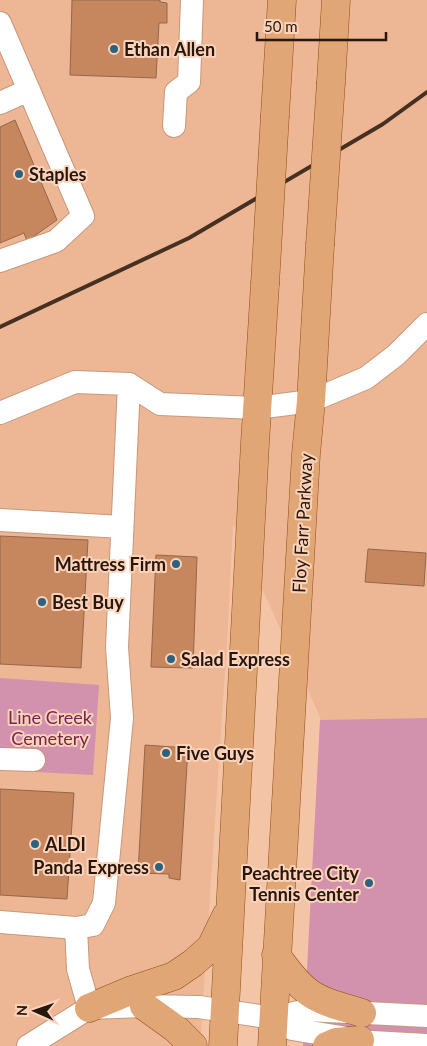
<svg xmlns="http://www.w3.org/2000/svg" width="427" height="1046" font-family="Lato,sans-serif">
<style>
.built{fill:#edb694}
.green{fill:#d291ac}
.building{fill:#c6875f;stroke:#93674c}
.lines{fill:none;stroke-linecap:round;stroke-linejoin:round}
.minor-casing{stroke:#c6987b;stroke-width:24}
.major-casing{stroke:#934d15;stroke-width:29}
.minor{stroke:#fff;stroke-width:22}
.major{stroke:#e1a676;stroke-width:28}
.rail{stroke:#463022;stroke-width:4}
.major-bridge-casing{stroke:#934d15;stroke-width:29;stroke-linecap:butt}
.major-bridge{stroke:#e1a676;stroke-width:28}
.poi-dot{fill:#2b627d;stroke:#fbd3bb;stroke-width:2}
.labels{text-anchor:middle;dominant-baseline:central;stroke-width:4;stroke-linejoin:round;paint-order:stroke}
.poi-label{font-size:18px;font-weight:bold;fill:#27160b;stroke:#fbd3bb;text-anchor:start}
.street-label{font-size:18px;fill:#27160b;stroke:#fbd3bb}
.park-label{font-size:18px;fill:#78244e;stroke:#fbd3bb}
</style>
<rect width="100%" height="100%" fill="#f4c4a6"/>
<path class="built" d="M0 0H427V718L320 720V717L233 524 228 627 200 1046H0Z"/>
<path class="green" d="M0 678 99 685 93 775 0 770Z
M427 718V1046H303L320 720Z"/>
<path class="building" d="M72 0H160V2L167 3V23H159L156 78 70 75Z
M15 120 57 220 27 241 24 233 0 243V127Z
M0 536 88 540 81 668 0 664Z
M368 549 426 553 424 586 365 582Z
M156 555 197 557 193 668 151 667Z
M145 745 188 748 180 880 169 878V874L138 873Z
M0 789 74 793 67 899 0 895Z"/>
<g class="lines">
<g class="minor-casing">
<path id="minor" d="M0 23 83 216 56 241 0 261
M0 103 29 90
M174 126 176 92 189 82 192 0
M0 413 75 382 129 384 160 404 257 408 311 401 366 378 396 355 427 324
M0 520 122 527
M0 759 34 760
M0 922 76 928
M89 1008 78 969 76 928 93 925 104 903 122 718 117 647 129 384
M273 1018 307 1010 427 1016
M28 1046 89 1008 144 1006 199 1007 273 1018 292 1029 298 1030 372 1042 427 1045"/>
</g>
<g class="major-casing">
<path id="major" d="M331 82 336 0
M275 115 282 0
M276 955C286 968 294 981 307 991 322 1003 344 1007 362 1013
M144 1006 176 1029 193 1046
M89 1008 132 990 174 976 193 963 211 947 226 916
M223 1046 255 443 265 284
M272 1046 306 454 311 401 320 245
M327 1046 336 1042 360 1040"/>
</g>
<use href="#minor" class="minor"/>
<use href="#major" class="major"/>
<path class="rail" d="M0 327 189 238 383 124 427 92"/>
<g class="major-bridge-casing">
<path id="major-bridge" d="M320 245 331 82
M265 284 275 115"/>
</g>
<use href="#major-bridge" class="major-bridge"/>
</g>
<g class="poi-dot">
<circle cx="114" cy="49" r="5"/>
<circle cx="19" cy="174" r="5"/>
<circle cx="176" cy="564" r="5"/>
<circle cx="42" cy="602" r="5"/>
<circle cx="171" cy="659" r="5"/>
<circle cx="166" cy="753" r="5"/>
<circle cx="35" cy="844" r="5"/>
<circle cx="159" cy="867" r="5"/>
<circle cx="369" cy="883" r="5"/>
</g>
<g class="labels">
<g class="poi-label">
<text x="124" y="49">Ethan Allen</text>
<text x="29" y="174">Staples</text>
<text x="166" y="564" text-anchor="end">Mattress Firm</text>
<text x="52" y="602">Best Buy</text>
<text x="181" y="659">Salad Express</text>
<text x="176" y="753">Five Guys</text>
<text x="45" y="844">ALDI</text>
<text x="149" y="867" text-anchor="end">Panda Express</text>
<text x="359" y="873" text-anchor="end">Peachtree City<tspan x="359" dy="21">Tennis Center</tspan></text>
</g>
<g class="street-label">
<text transform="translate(302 523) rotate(-87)">Floy Farr Parkway</text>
</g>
<g class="park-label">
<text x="50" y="717">Line Creek<tspan x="50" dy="21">Cemetery</tspan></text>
</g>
</g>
<g transform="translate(35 1011) rotate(272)" stroke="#fbd3bb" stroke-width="4" paint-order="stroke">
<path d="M0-4L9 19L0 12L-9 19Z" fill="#27160b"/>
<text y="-8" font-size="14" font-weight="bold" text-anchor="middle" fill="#27160b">N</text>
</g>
<path d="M257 32v8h129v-8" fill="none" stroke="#27160b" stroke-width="2.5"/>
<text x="264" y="32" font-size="15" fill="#27160b" stroke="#fbd3bb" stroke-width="4" paint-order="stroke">50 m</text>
</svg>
